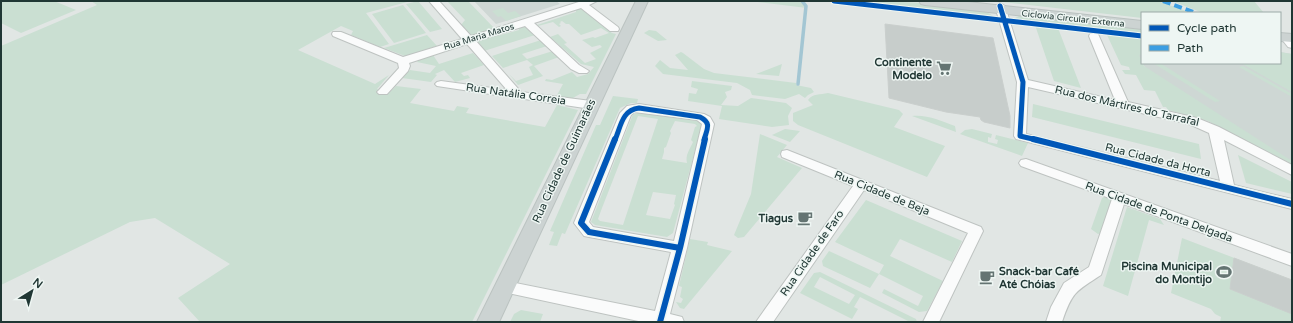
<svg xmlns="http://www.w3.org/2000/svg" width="1293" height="323" font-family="'Varela Round',sans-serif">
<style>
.built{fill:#ced7d4}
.green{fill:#cadfd2;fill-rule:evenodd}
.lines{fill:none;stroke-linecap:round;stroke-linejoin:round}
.stream{stroke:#a3c6d3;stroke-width:3.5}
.building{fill:#c7cdcb;stroke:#cacfcd}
.minor-casing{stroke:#bec3c1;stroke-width:2}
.major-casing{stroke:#bbc3c1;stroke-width:2}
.minor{fill:#fafbfb;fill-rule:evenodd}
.major{fill:#ccd3d2;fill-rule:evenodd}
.quiet{stroke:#3c9ee2;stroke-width:4;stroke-dasharray:8 4;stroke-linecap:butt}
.cycleway-far1-casing{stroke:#eef6f3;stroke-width:7}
.cycleway-casing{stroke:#eef6f3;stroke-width:9}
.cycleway-far1{stroke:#0057b8;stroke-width:5}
.cycleway{stroke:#0057b8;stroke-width:6}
.labels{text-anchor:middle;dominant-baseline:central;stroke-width:3;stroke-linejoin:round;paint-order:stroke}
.far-street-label{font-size:9px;fill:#203734;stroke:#eef6f3}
.poi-label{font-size:11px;font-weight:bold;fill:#203734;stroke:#eef6f3;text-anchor:end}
.street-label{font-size:11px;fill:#203734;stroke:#eef6f3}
</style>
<rect width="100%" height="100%" fill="#e1e6e4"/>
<path class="built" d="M474 1H556L560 4 496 24Z
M1130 37 1142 39V63H1280V52L1292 54V164L1193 113 1166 95 1123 38Z"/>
<path class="green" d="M1 1H54L76 10 21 33 1 23Z
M91 1H411L366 13 389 44 380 47 351 35 353 31 341 26 298 50 375 84 389 75 377 89 388 94 396 86 421 89 410 103 454 111 457 106 469 108 466 113 545 127 557 105 578 110 472 322H200L178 298 230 264 155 218 130 222 1 285V46L97 5Z
M418 1 442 29 430 32 406 4Z
M447 1H468L495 29 474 36 470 35 461 25 465 20Z
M749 1H803L807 5V8Z
M858 1C879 1 987 2 995 18L857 3Z
M994 1H1158L1192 13H1142V18Z
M1172 1H1254L1264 13H1203Z
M403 5 426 33 394 43 372 14Z
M503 8 508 13 515 11 521 16 506 21 501 16 498 17 492 11Z
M581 8 612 33 616 34 586 94H580L571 99 556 97 563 84 545 81 546 79 552 80 572 72 577 77 588 74 594 67 581 64 550 37 558 34 567 43 564 44 585 63 596 59 590 53 602 47 600 45 592 47 582 40 593 37 595 38 609 33 601 28 581 35 569 24H566L562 21 560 22 561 23 559 24 561 26 559 27 553 22 538 26 537 25 576 12V10Z
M1019 16H1031L1142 27V34L1011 20Z
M1035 25 1058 28 1081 88 1054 81Z
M526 26 535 35 484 51 477 43 480 39 495 34 497 36 519 30 518 27Z
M649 30 656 31 667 40 658 41 644 33Z
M427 35 437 46 405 56 384 48Z
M1107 35 1142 39V54L1139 55 1144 66 1292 161V164L1208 121 1168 110 1166 107H1163L1155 91 1144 90 1136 75 1125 74 1122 70H1130L1129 67 1121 65Z
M541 40 547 46 522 54 527 59 553 51 559 57 534 66 543 76 518 85 509 74 516 81 533 75 529 67 533 65 527 60 503 68 492 56Z
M681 52 683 53 704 69 714 73 796 83V85L811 88 814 92 808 95 805 98 799 94 785 99 752 95 750 90 737 83 663 74 655 66 660 60 670 68 688 70 675 55Z
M1280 52 1292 54V92L1241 63H1280Z
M473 53 484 65 461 73 464 76 468 75 470 78 455 82 444 70 435 74 437 75 431 82 402 78 410 70 430 73 436 66 417 62 419 60 433 55 439 64Z
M1153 63H1160L1220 101 1215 102Z
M782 64 779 76 756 74Z
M1243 66 1292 94V97L1239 67Z
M692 81 732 86 731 90 725 92 727 97 721 105 738 106 751 98 786 103 792 108 788 116 789 125 772 127 719 119 722 106 688 101 689 93 696 94 698 89 691 87Z
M828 93 899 110 903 114 894 127 945 146 927 177 798 125 793 121V113L813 105 808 100C813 93 820 95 828 93Z
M613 96 638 99 637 103H631L620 108 565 234 562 233 557 246 549 245 554 232 550 231 596 125H600Z
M1033 104 1199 144 1201 159 1032 117Z
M639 113 698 121 702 124 673 233 667 237 595 225 591 222 633 114ZM638 116 658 119 623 225 600 221 598 219 602 208ZM675 121 695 124 697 126 695 127 691 140 693 142C690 149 685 155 687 163L662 159 664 152V148L666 147 671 133 670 131ZM653 192 676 195 674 204 675 205 670 219 646 215Z
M912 116C925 114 943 121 955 126L956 132Z
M785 129 800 131 790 142 772 135Z
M972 129 992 134 991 138 988 137V142L997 144 998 140 995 139 996 135 1028 143 1022 156 960 134 965 130Z
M760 134 787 145 777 157 802 168 744 237 738 238 734 235 751 194Z
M1238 155 1292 182V194L1246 183Z
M1104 197 1112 200 1101 233 1098 234 1091 229 1102 198Z
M866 200 962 241 952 262 900 239 890 256 943 281 927 311 919 312 882 293 884 289 918 306 923 296 879 274 870 288 823 266 822 261 829 251 879 274 884 265 835 242Z
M1127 207 1160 219 1164 225 1149 220 1128 296 1103 286Z
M1182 238 1292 280V322H1220L1221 317 1215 314 1211 309 1171 293Z
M690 239 708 242 707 245 732 251 684 309 680 308 676 302 681 303 683 299 680 297 682 287 679 286Z
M820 272 916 319 917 322H910L860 297 854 307 858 309 852 319 800 293 814 273ZM820 277 855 295 849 304 814 287Z
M521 310 543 314 540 322H510L514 314Z"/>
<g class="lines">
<path class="stream" d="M798 84 806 6 802 1"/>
</g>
<path class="building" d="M885 24 993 38 1010 116V128L984 122 981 120 980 117 946 112 889 98Z
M1234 258 1292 280V314L1230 289Z"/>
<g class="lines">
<g class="minor-casing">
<path id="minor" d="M429 1H439L471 36 582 1H597L589 5 618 27 619 29 618 31H610L581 8 534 23 579 65 589 71 587 73H579L571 69 525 26 476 41 521 92 591 101 595 102 597 105 595 108 591 109 437 86 435 84 437 82 441 81 507 90 467 44 409 63 410 66 408 71 387 94H379L377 92 379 90 399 68 398 63 333 36 332 34 333 32H341L403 57 462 39Z
M1000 3 1005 6 1028 80 1115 100 1089 36 1090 34H1098L1128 102 1197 118 1219 127 1292 165V175L1224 140 1234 185 1292 199V209L1016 139 1014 136 1017 82 995 6ZM1028 87 1189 124 1209 133 1220 181 1026 134Z
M1285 34 1289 35 1292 39V48L1288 47 1280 37 1281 35Z
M639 104 704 114 710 117 714 124 687 248 670 314 682 317 684 322H643L499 291 497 287 499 283 505 281 655 311 671 252 589 237 584 236 574 223 620 113 627 106ZM634 112 697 120 702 124 674 241 593 227 589 222 631 115Z
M787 150 981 227 983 231 939 322H923L968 233 864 190 773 322H756L853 186 782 157 781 154 782 151Z
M1026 159 1292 254V266L1124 204 1101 275C1076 291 1072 292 1062 322H1046L1051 307 1064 283 1089 267 1112 199 1021 166 1019 163 1021 160Z"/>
</g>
<g class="major-casing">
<path id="major" d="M636 1H648L499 322H477Z
M919 1H959L1142 21V29L925 5 921 4Z
M1280 33 1292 34V42L1280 41Z"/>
</g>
<use href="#minor" class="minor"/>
<use href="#major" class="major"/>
<path class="quiet" d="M1163 1 1196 13"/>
<g class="cycleway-far1-casing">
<path id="cycleway-far1" d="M834 1 1142 36
M1000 6 1023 82 1020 136 1037 140
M615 140C621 126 622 110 639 108L700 117C712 123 707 129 704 140"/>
</g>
<g class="cycleway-casing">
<path id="cycleway" d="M615 139 581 223 589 232 680 248
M1033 139 1292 204
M680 248 705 139
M660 322 680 248"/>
</g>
<use href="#cycleway-far1" class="cycleway-far1"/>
<use href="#cycleway" class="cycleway"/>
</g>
<defs>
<g id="supermarket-bare" transform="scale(1.2)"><path d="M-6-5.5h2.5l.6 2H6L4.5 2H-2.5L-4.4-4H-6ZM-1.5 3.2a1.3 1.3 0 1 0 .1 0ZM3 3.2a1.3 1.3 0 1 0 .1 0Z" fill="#647472" stroke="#eef6f3" stroke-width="2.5" paint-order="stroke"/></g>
<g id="cafe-bare" transform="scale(1.2)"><path d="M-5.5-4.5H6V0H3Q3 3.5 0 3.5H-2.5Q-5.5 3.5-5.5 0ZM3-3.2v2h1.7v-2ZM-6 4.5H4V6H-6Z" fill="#647472" stroke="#eef6f3" stroke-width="2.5" paint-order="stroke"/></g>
<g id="stadium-bare" transform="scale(1.2)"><path d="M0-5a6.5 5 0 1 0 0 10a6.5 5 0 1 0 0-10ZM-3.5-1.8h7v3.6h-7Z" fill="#647472" stroke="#eef6f3" stroke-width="2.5" paint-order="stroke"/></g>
</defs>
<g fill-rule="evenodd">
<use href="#supermarket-bare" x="944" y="68"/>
<use href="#cafe-bare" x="805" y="218"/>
<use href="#stadium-bare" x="1224" y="272"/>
<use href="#cafe-bare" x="987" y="277"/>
</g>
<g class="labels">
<g class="far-street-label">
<text transform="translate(1073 19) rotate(6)">Ciclovia Circular Externa</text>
<text transform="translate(479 37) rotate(-17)">Rua Maria Matos</text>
</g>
<g class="poi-label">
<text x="932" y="62">Continente<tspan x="932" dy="13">Modelo</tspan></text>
<text x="793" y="218">Tiagus</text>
<text x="1212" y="266">Piscina Municipal<tspan x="1212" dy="13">do Montijo</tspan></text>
<text x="999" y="271" text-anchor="start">Snack-bar Café<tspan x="999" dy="13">Até Chóias</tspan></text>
</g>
<g class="street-label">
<text transform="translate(516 94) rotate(8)">Rua Natália Correia</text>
<text transform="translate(1127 106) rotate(13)">Rua dos Mártires do Tarrafal</text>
<text transform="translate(1158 160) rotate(14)">Rua Cidade da Horta</text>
<text transform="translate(564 161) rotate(-65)">Rua Cidade de Guimarães</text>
<text transform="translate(882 193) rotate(22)">Rua Cidade de Beja</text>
<text transform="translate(1159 212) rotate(20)">Rua Cidade de Ponta Delgada</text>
<text transform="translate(812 253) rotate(-55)">Rua Cidade de Faro</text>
</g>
</g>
<rect width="1293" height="323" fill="none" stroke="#203734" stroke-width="4"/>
<rect x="1141" y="12" width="140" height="52" fill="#eef6f3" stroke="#9caaa7"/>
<rect x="1149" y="25" width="20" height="6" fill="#0057b8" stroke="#9caaa7"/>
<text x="1177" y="32" font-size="12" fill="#203734">Cycle path</text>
<rect x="1149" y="45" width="20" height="6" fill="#3c9ee2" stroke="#9caaa7"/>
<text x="1177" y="52" font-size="12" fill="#203734">Path</text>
<g transform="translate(32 291) rotate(37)" stroke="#eef6f3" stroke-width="3" paint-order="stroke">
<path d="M0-3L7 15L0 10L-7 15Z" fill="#203734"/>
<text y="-6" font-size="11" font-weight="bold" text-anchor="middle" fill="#203734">N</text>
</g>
</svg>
